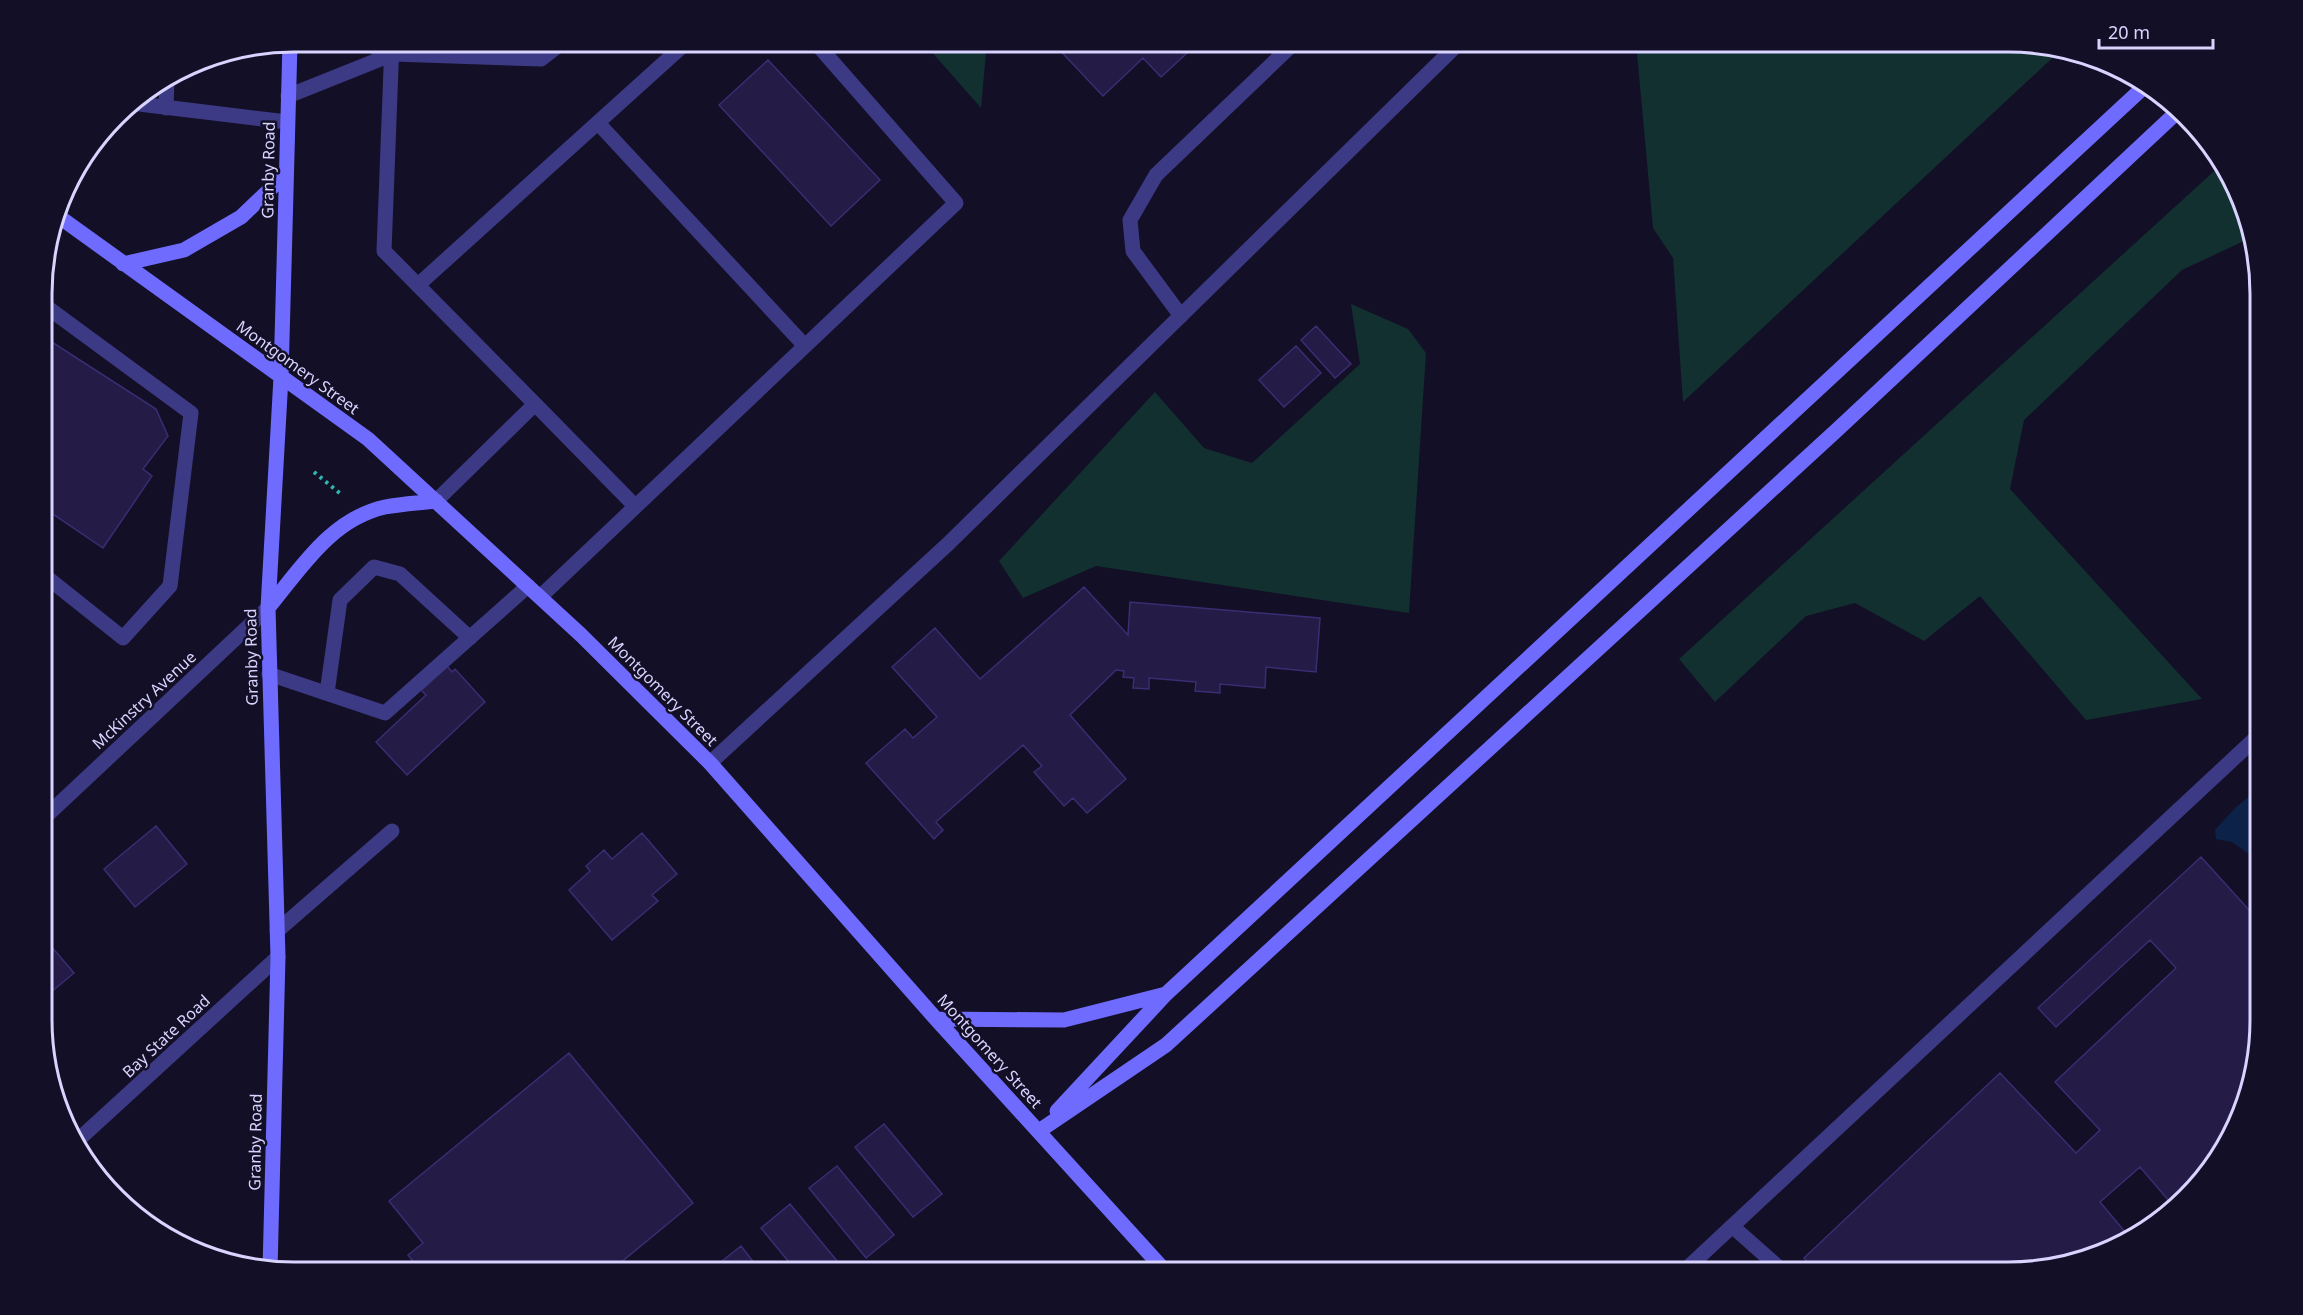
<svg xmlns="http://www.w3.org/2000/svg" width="2303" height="1315" font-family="'Noto Sans',sans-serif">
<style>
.green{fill:#12302f}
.water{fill:#0c2248}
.building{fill:#241b47;stroke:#3b2d73;stroke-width:1.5}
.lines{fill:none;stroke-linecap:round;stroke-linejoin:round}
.path{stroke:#2fb8b0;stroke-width:4;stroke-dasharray:3 4.5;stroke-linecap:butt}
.service{stroke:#3d3a85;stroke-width:15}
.minor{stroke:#3d3a85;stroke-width:15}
.tertiary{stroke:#3d3a85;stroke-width:15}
.secondary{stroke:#6f6bff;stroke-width:15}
.labels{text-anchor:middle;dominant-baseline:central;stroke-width:5;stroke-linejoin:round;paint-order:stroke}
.street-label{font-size:16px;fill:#d9d4ff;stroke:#130f26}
.rim{fill:none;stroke:#d9d4ff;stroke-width:3}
</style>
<rect width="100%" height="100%" fill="#130f26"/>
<path class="green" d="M923 42H987L981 108Z
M1636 42H2009L2062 49 1683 402 1673 258 1653 228Z
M2223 163 2248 214 2254 243 2246 240 2182 270 2024 420 2010 489 2202 699 2086 720 1980 596 1924 641 1855 603 1806 616 1715 702 1679 659Z
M1351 304 1408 329 1426 353 1409 613 1096 566 1023 598 999 561 1155 392 1204 448 1252 463 1360 364Z"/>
<path class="water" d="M2260 788V862L2232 842 2216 839 2215 830 2236 807Z"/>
<path class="building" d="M1052 42H1199L1161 77 1143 58 1103 96Z
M768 60 880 180 831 226 719 105Z
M1316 326 1351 364 1335 378 1301 340Z
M44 337 156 409 168 436 143 469 152 476 103 548 44 508Z
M1296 346 1321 373 1284 407 1259 380Z
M1084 587 1128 635 1130 602 1320 618 1316 672 1266 667 1265 688 1220 684V693L1195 691 1196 682 1149 678V689L1133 688 1134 678 1123 677 1124 671 1116 670 1070 715 1126 779 1087 813 1073 798 1064 806 1034 772 1042 766 1023 745 936 822 943 830 934 839 866 763 905 729 913 738 937 717 892 667 935 628 980 679Z
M447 666 452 672 455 669 485 702 407 775 376 742 426 695 421 690Z
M156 826 187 864 135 907 104 869Z
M642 833 677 874 652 895 658 901 612 940 569 890 590 871 586 866 604 850 612 859Z
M2201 857 2260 922V1037L2227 1146 2187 1199 2175 1208 2140 1167 2100 1202 2132 1240 2025 1272 1817 1273 1804 1258 2000 1073 2076 1153 2100 1130 2055 1082 2176 968 2150 940 2056 1027 2038 1008Z
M44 938 74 973 44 998Z
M569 1053 693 1203 608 1273H422L408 1255 423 1243 389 1201Z
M884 1124 942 1194 913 1217 855 1147Z
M837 1166 894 1235 866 1258 809 1188Z
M790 1204 847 1273H798L761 1228Z
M741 1246 762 1273H716L712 1269Z"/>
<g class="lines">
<path class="path" d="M314 472 342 495"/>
<path class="service" d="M362 42 393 54 541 59 563 42
M392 42 384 251 535 404 436 501
M288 96 393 54
M131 103 287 122
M166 108 167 80
M598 123 805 346
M418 285 687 42
M44 305 191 413 170 586 123 638 44 575
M1181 316 1133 251 1130 220 1156 175 1295 42
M535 404 635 506
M540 597 956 203 815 42
M269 674 385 713 528 586
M327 693 340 600 374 567 400 574 470 638
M710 763 949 543 1460 42
M277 931 392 831
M1732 1226 1785 1273
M1682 1273 2260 734"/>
<path class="minor" d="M77 1141 278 957"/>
<path class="tertiary" d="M44 818 268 608"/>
<path class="secondary" d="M58 216 368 439 581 635 710 763 936 1019 1167 1273
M123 264 184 250 241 217 286 174
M268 608C301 568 331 519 385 507 401 504 419 503 436 501
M936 1019 1064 1020 1166 994
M1057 1111 1166 994 2145 86
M1039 1131 1166 1045 1838 429 2175 114
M270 1270 278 957 268 608 281 377 290 43"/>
</g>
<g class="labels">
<g class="street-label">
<text transform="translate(268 170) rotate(-89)">Granby Road</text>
<text transform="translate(298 367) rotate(36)">Montgomery Street</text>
<text transform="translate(251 657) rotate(-91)">Granby Road</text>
<text transform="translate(663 691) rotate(45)">Montgomery Street</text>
<text transform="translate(144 700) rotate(-43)">McKinstry Avenue</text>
<text transform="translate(166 1036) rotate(-43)">Bay State Road</text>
<text transform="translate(990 1051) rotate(48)">Montgomery Street</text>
<text transform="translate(255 1142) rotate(-89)">Granby Road</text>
</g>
</g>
<path d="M0 0H2303V1315H0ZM294 52H2008A242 242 0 0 1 2250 294V1020A242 242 0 0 1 2008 1262H294A242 242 0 0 1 52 1020V294A242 242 0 0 1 294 52Z" fill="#130f26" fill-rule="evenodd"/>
<path class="rim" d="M294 52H2008A242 242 0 0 1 2250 294V1020A242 242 0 0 1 2008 1262H294A242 242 0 0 1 52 1020V294A242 242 0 0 1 294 52Z"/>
<path d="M2099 39v9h114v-9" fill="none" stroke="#d9d4ff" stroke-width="3"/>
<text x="2108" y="39" font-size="18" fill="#d9d4ff" stroke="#130f26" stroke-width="4.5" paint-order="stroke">20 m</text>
</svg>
